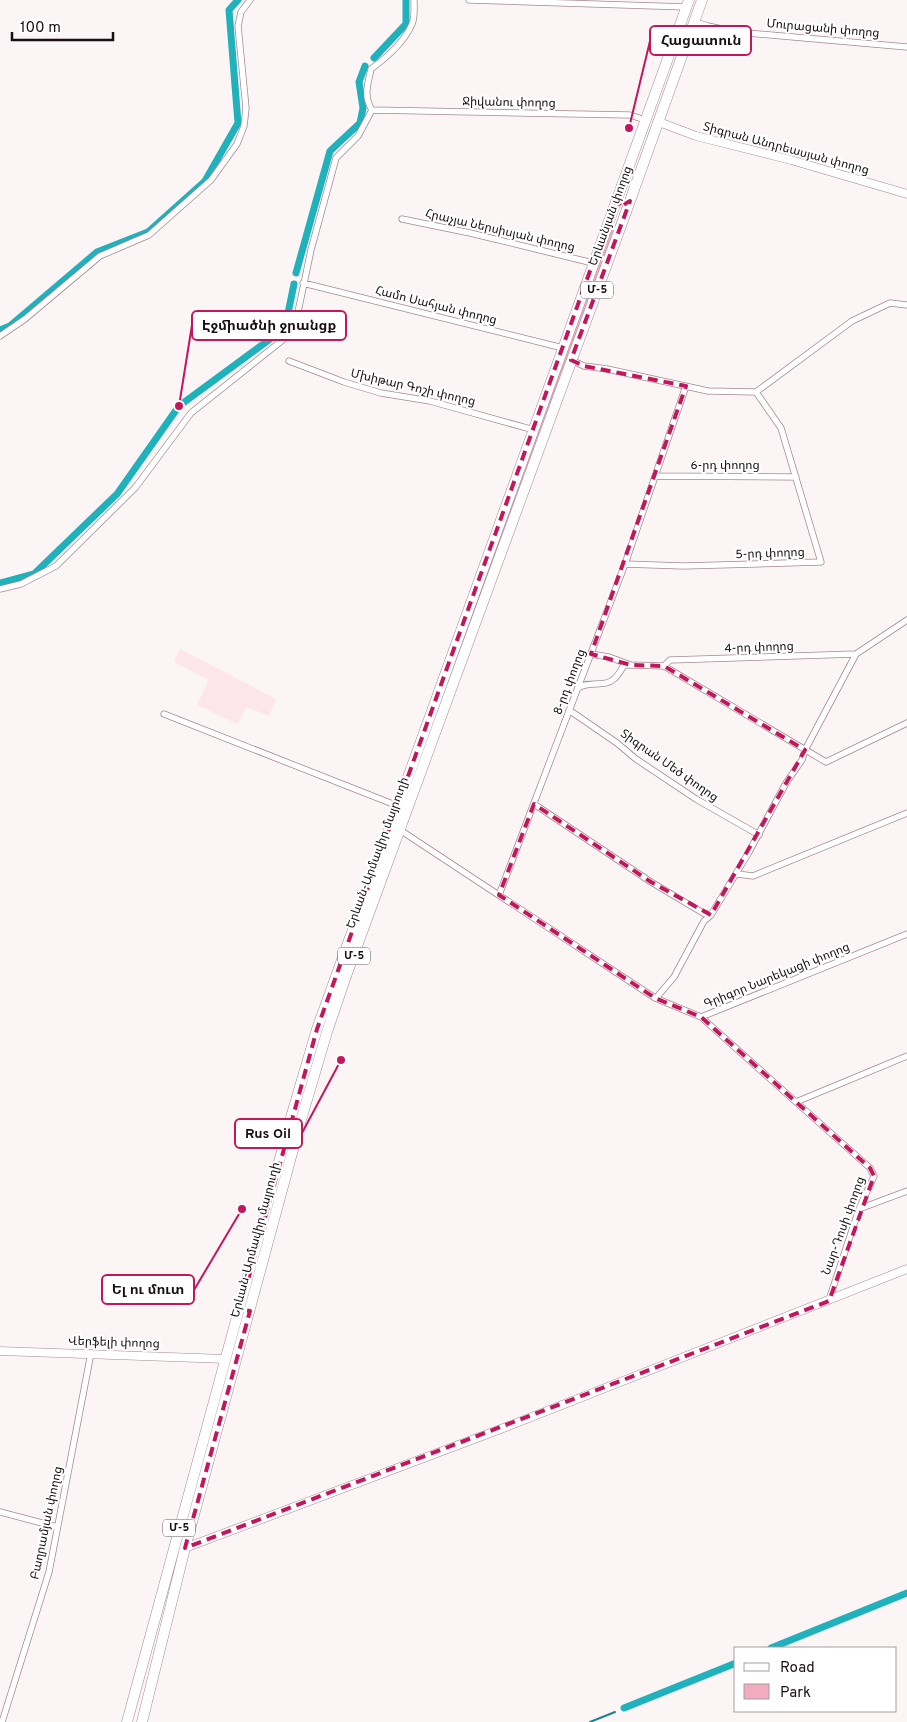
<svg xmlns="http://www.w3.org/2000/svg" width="907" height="1722" font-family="Overpass,'Noto Sans Armenian',sans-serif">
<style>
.built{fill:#fde5ec}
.green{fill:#f3abc0}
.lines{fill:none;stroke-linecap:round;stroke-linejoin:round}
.stream{stroke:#1d818a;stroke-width:2}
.canal{stroke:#1fb2bd;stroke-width:7}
.street-casing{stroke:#a48890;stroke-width:7}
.secondary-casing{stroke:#a48890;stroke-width:9}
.highway-casing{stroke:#a48890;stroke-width:11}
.street{stroke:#fff;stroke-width:5.5}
.secondary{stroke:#fff;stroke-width:8}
.highway{stroke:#fff;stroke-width:10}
.marked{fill:none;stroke:#c2185b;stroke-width:4;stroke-dasharray:10 6;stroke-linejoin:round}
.labels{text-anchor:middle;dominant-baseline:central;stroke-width:4;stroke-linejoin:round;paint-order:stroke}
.shield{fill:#fff;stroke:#5e5759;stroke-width:1}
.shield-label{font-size:11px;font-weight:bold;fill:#190f12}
.street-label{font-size:12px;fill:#190f12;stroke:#fff}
.leader{fill:none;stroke:#c2185b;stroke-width:2}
.callout-dot{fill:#c2185b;stroke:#fff;stroke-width:2}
.callout{fill:#fff;stroke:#c2185b;stroke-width:2}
.callout-label{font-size:14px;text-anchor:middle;font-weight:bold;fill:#190f12}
</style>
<rect width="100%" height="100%" fill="#fbf5f6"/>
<path class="built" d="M180 649 276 699 269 716 246 707 238 724 197 705 209 680 174 662Z"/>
<path class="green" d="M612 226 616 227 348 960 248 1301 245 1300 310 1062Z"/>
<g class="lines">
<path class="stream" d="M590 1722 615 1712"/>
<path class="canal" d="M374 58 406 24V0
M296 273 330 151 360 123 363 108 359 82 365 66
M0 330 10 326 97 252 148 232 205 181 238 123 229 10 238 0
M0 583 34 574 117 494 179 406 285 328 294 284
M771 1648 907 1593
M624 1708 736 1663"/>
<g class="street-casing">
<path id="street" d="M469 0 687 7
M695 22 708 26 736 32 907 47
M372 110 630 115 645 120
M372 110C363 96 368 84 371 69 386 58 405 41 412 24 415 18 414 7 414 0
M402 219 470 233 593 263
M303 283 563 348
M0 336 25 319 100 256 149 235 211 180 237 144 244 126 246 108 238 26 241 12 250 0
M571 360 584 366 607 369 708 391 756 392 852 321 890 303 907 305
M289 361 344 382 381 393 430 401 534 430
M655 476 796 477
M625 564 683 566 821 562 781 428 756 392
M0 589 21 584 56 566 135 488 191 413 294 331 311 250 336 158 358 136 372 110
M591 654 609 657 631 665 664 666 826 762 907 723
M664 666 670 660 856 654
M578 688C589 680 604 688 614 679 618 676 621 670 624 665H629
M569 710 617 743 636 759 696 799 759 835
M164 714 398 806
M534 804 651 882 703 913 711 915
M400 830 655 998 701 1017 907 934
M737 874 753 876 907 813
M499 895 625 564 686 386
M656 998 674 977 704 921 711 915 749 852 786 783 802 760 805 750 856 654 907 620
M701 1017 796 1102
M859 1209 907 1191
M829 1300 859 1209 874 1176 870 1168 796 1102 907 1056
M0 1512 57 1527
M2 1722 49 1572 91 1353"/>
</g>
<g class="secondary-casing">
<path id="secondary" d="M659 122 696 136 791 160 907 194
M0 1351 226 1359
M185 1548 506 1427 907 1269"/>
</g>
<g class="highway-casing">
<path id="highway" d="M127 1722 292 1114 317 1029 689 0
M142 1722 185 1548 301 1120 327 1032 346 976 626 212 702 0"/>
</g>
<use href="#street" class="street"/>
<use href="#secondary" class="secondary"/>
<use href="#highway" class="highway"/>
</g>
<path class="marked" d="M617 196 620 207 630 201 571 360 584 366 686 386 591 654 631 665 664 666 805 750 711 915 651 882 534 804 499 895 655 998 701 1017 870 1168 874 1176 829 1301 185 1548 250 1311 240 1309 317 1029Z"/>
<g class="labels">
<g class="shield">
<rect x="581" y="281.5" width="32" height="17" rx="4"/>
<rect x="338" y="947.5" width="32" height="17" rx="4"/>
<rect x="163" y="1519.5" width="32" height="17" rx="4"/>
</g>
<g class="shield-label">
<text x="597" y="290">Մ-5</text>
<text x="354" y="956">Մ-5</text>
<text x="179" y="1528">Մ-5</text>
</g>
<g class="street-label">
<text transform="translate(823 29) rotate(5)">Մուրացանի փողոց</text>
<text transform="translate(509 103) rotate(1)">Ջիվանու փողոց</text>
<text transform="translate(786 149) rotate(15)">Տիգրան Անդրեասյան փողոց</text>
<text transform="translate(611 216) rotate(-70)">Երևանյան փողոց</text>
<text transform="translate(500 231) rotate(13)">Հրաչյա Ներսիսյան փողոց</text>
<text transform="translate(436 306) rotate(14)">Համո Սահյան փողոց</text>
<text transform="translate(413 388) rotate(13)">Մխիթար Գոշի փողոց</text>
<text x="725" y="466">6-րդ փողոց</text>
<text transform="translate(770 554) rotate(-2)">5-րդ փողոց</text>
<text transform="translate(759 648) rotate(-2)">4-րդ փողոց</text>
<text transform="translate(570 682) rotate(-69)">8-րդ փողոց</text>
<text transform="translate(669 766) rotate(35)">Տիգրան Մեծ փողոց</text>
<text transform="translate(378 853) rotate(-70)">Երևան-Արմավիր մայրուղի</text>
<text transform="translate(777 976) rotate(-22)">Գրիգոր Նարեկացի փողոց</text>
<text transform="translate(844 1226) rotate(-70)">Նար-Դոսի փողոց</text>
<text transform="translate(256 1240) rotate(-75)">Երևան-Արմավիր մայրուղի</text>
<text transform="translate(114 1343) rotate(2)">Վերֆելի փողոց</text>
<text transform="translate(47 1523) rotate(-78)">Բաղրամյան փողոց</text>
</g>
</g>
<path class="leader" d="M629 128L650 41M179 406L192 325M341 1060L302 1133M242 1209L194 1290"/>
<g class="callout-dot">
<circle cx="629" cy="128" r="5"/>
<circle cx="179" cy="406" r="5"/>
<circle cx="341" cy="1060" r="5"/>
<circle cx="242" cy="1209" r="5"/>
</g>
<g class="callout">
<rect x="650" y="26" width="101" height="29" rx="5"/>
<rect x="192" y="311" width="154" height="29" rx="5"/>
<rect x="235" y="1119" width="67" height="29" rx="5"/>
<rect x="102" y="1275" width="92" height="29" rx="5"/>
</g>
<g class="callout-label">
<text x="701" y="45">Հացատուն</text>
<text x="269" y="330">Էջմիածնի ջրանցք</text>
<text x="268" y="1138">Rus Oil</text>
<text x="148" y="1294">Ել ու մուտ</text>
</g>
<rect x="734" y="1647" width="162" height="65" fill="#ffffff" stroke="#a39fa0"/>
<rect x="744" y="1663" width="25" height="8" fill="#ffffff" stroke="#a39fa0"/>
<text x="780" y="1672" font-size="15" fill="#190f12">Road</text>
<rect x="744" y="1684" width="25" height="15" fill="#f3abc0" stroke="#a39fa0"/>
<text x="780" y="1697" font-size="15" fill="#190f12">Park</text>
<path d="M12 32v8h101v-8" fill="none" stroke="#190f12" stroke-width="2.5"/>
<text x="20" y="32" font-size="15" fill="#190f12" stroke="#ffffff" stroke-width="4" paint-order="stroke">100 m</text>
</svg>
